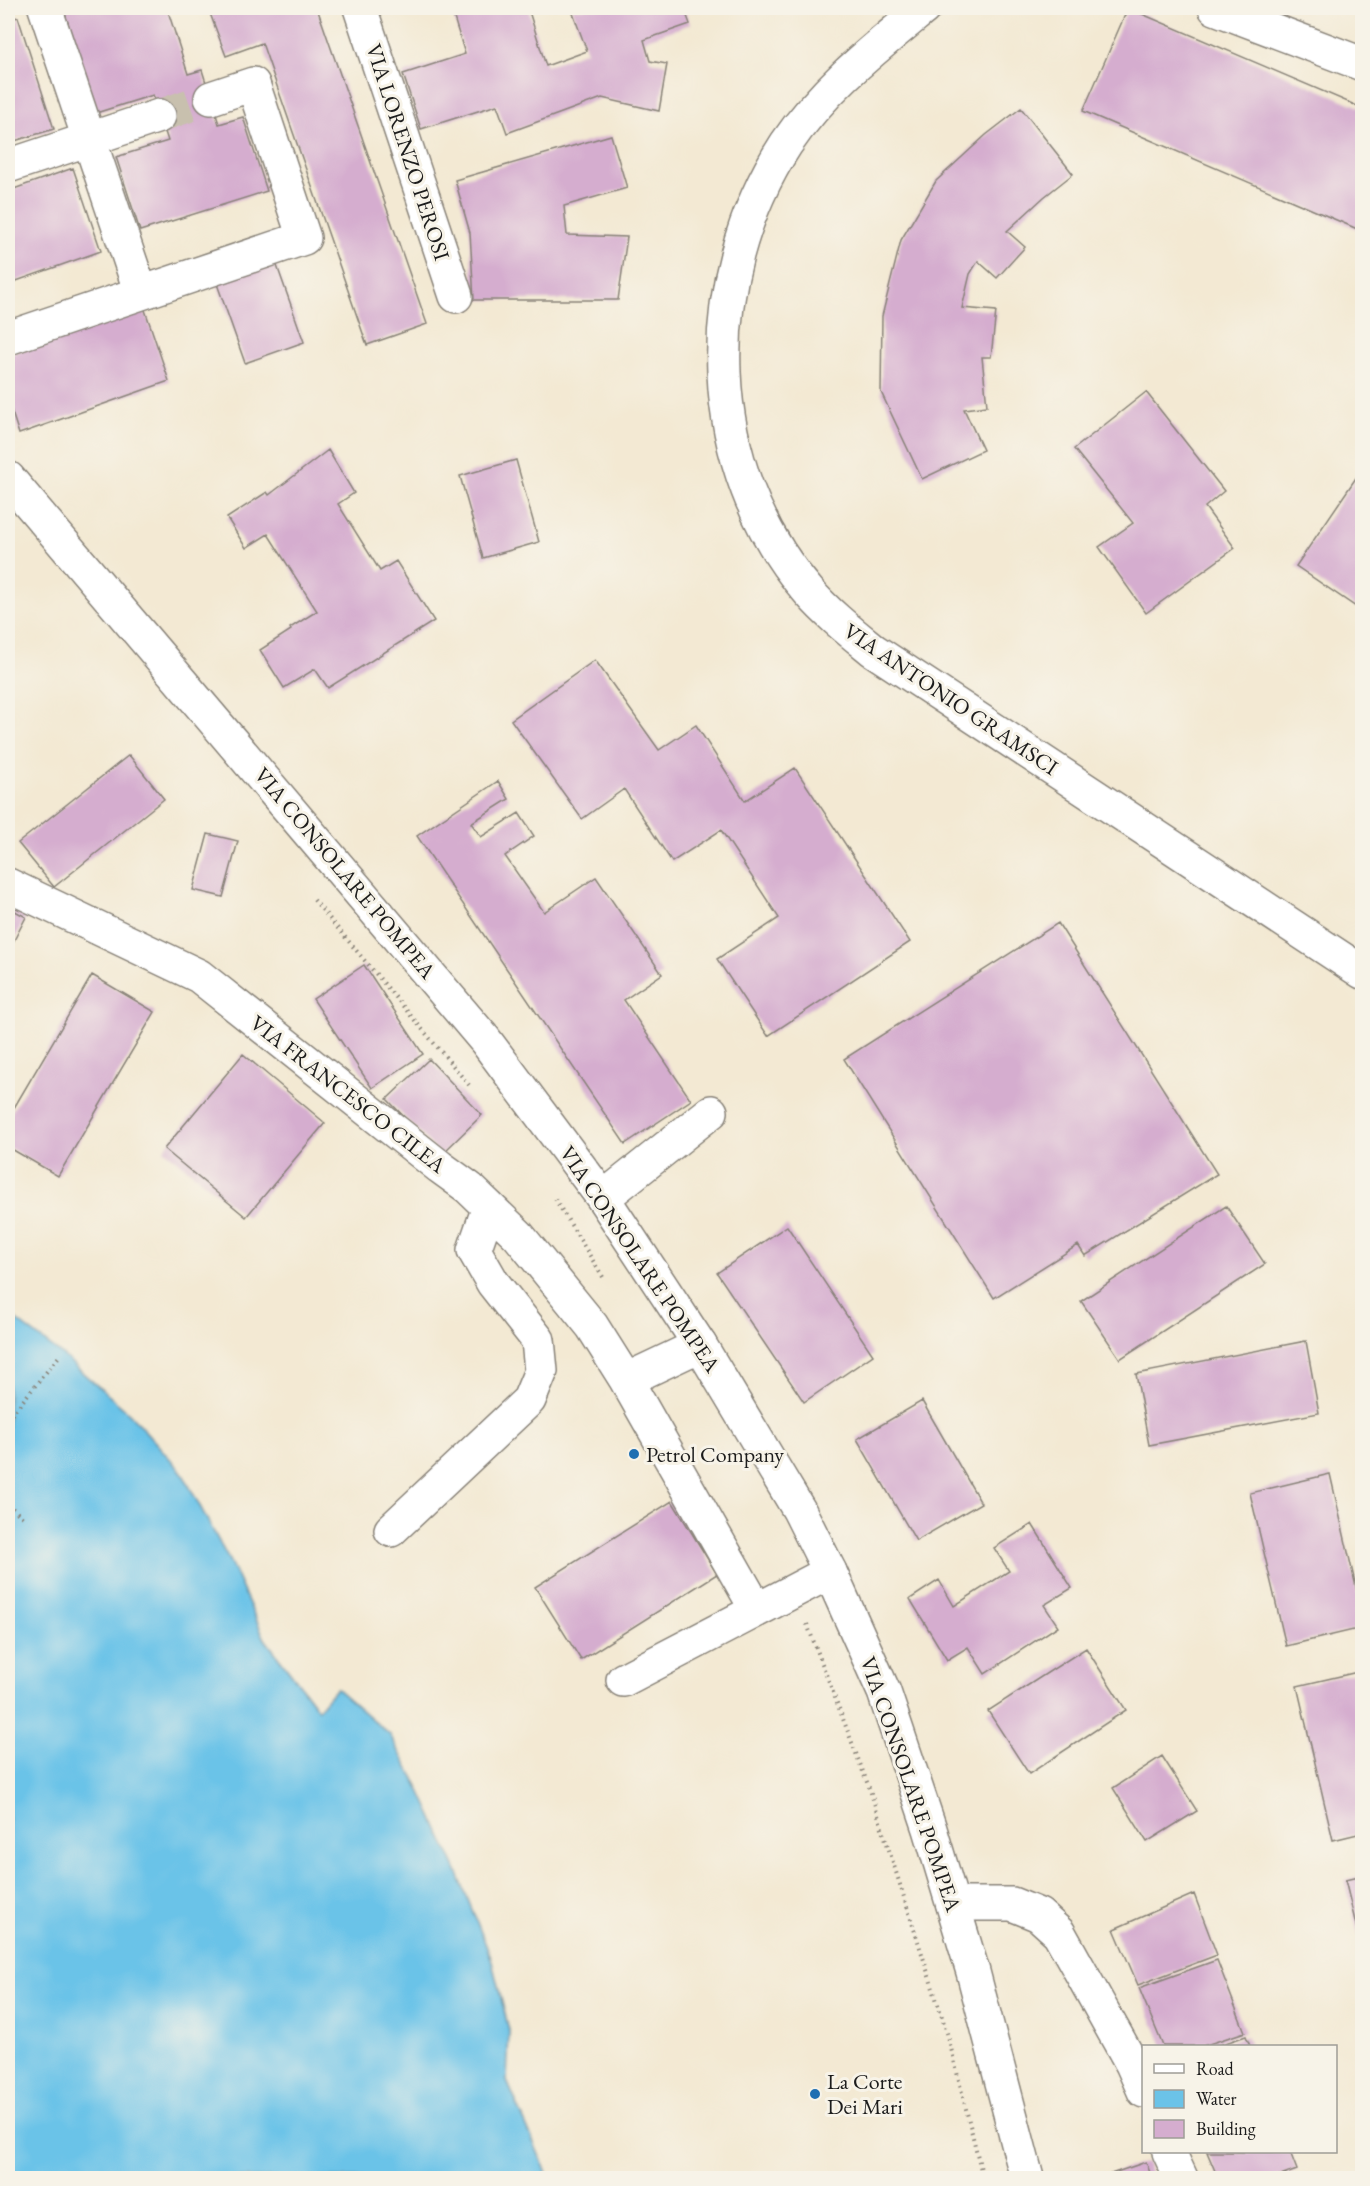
<svg xmlns="http://www.w3.org/2000/svg" width="1370" height="2186" font-family="'EB Garamond',serif">
<style>
.water{fill:#6bc3e8;stroke:#447082;stroke-width:1.5}
.building{fill:#d5adcf}
.lines{fill:none;stroke-linecap:round;stroke-linejoin:round}
.minor-tunnel{stroke:#c8c0ae;stroke-width:33;stroke-dasharray:33 16;stroke-linecap:butt}
.minor-casing{stroke:#888278;stroke-width:36}
.major-casing{stroke:#888278;stroke-width:36}
.path{stroke:#888278;stroke-width:4;stroke-dasharray:1.5 4.5;stroke-linecap:butt}
.minor{stroke:#fff;stroke-width:33}
.major{stroke:#fff;stroke-width:33}
.poi-dot{fill:#1f6fb2;stroke:#f7f3e8;stroke-width:2}
.labels{text-anchor:middle;dominant-baseline:central;stroke-width:6;stroke-linejoin:round;paint-order:stroke}
.street-label{font-size:22px;fill:#1c1c1c;stroke:#f7f3e8}
.poi-label{font-size:22px;fill:#1c1c1c;stroke:#f7f3e8;text-anchor:start}
</style>
<rect width="100%" height="100%" fill="#f7f3e8"/>
<filter id="ink" filterUnits="userSpaceOnUse"><feTurbulence type="fractalNoise" baseFrequency=".0167" numOctaves="2"/><feDisplacementMap in="SourceGraphic" scale="12" xChannelSelector="R" yChannelSelector="G"/><feConvolveMatrix kernelMatrix="1 2 1 2 8 2 1 2 1" color-interpolation-filters="sRGB"/></filter>
<filter id="wash" filterUnits="userSpaceOnUse"><feTurbulence type="fractalNoise" baseFrequency=".008" numOctaves="4" result="noise"/><feDisplacementMap in="SourceGraphic" scale="24" xChannelSelector="R" yChannelSelector="G"/><feGaussianBlur stdDeviation="1.35" result="paint"/><feColorMatrix in="noise" values="0 0 0 0 0 0 0 0 0 0 0 0 0 0 0 0 0 1.4 0 .05"/><feComposite in="paint" operator="in"/></filter>
<g filter="url(#wash)">
<rect width="100%" height="100%" fill="#f3e9d3"/>
<path class="water" d="M8 1314 61 1354 130 1414 181 1471 231 1564 265 1639 318 1709 336 1688 390 1735 418 1786 456 1869 491 1958 509 2030 507 2081 549 2178H8Z"/>
<g id="blocks">
<path class="building" d="M63 8H167L188 74 202 70 219 124 243 117 267 191 140 231 116 157 168 141 153 95 96 113Z
M208 8H317L427 324 367 345 262 43 226 56Z
M451 8H528L546 66 587 51 571 8H684L690 24 644 40 650 61 667 64 659 111 602 98 507 133 497 105 421 129 403 74 465 54Z
M1128 8 1362 108V231L1083 111Z
M18 17 54 129 8 143V20Z
M1021 108 1073 174 1044 197 1007 231 1025 247 997 278 978 261 970 274 962 308 996 311 991 357H982L987 406 964 409 983 450 922 479 881 392 882 316 901 240 936 181 986 135Z
M611 135 627 188 564 206 567 235 627 237 618 300H474L470 233 455 180Z
M73 168 101 251 8 284V191Z
M275 260 304 342 245 363 216 281Z
M144 307 169 381 19 434 8 400V355Z
M1146 392 1224 491 1205 507 1235 548 1146 613 1099 547 1133 523 1074 449Z
M328 450 354 493 338 504 380 571 396 561 434 621 328 688 315 669 284 688 260 650 291 630 290 628 317 611 268 534 246 548 227 518 267 492 269 495Z
M516 460 539 542 483 558 460 476Z
M1360 472 1362 474V611L1296 566Z
M595 660 659 750 696 725 745 801 795 768 910 942 768 1036 717 959 779 918 721 830 672 862 624 789 582 819 511 720Z
M129 755 164 799 54 887 18 843Z
M498 781 509 799 471 823 481 837 519 813 534 836 505 856 544 912 596 877 662 974 624 1000 691 1100 625 1144 417 836Z
M208 834 238 841 223 897 193 890Z
M8 907 26 917 8 952Z
M1058 923 1217 1174 1085 1256 1078 1245 994 1298 844 1059Z
M364 965 423 1054 372 1088 313 999Z
M92 975 155 1012 58 1176 8 1147V1118Z
M243 1054 325 1123 246 1217 164 1149Z
M429 1059 482 1115 441 1155 387 1099Z
M1226 1206 1265 1264 1120 1359 1081 1301Z
M787 1226 873 1355 804 1402 717 1273Z
M1306 1341 1319 1413 1149 1445 1136 1374Z
M922 1401 981 1503 916 1541 857 1439Z
M1330 1474 1362 1613V1628L1286 1646 1250 1493Z
M672 1501 717 1574 581 1660 535 1587Z
M1032 1524 1072 1588 1044 1605 1058 1626 985 1674 968 1647 947 1660 910 1599 939 1580 954 1606 1009 1571 994 1548Z
M1086 1648 1126 1710 1029 1774 988 1711Z
M1362 1671V1833L1333 1840 1297 1686Z
M1162 1756 1197 1811 1147 1842 1113 1788Z
M1362 1876V1950L1345 1880Z
M1194 1894 1217 1955 1138 1985 1114 1929Z
M1217 1960 1245 2032 1203 2046H1163L1139 1988Z
M1246 2036 1250 2046H1217Z
M1207 2152H1290L1297 2170 1275 2178H1218Z
M1146 2162 1152 2178H1099Z"/>
</g>
</g>
<g filter="url(#ink)">
<use href="#blocks" fill-opacity="0" stroke="#888278" stroke-width="1.5"/>
<g class="lines">
<path class="minor-tunnel" d="M159 116 211 98"/>
<g class="minor-casing">
<path id="minor" d="M45 8 141 293
M360 8 456 296
M1215 8 1362 64
M8 166 159 116
M8 338 304 238 253 84 211 98
M8 885 199 976 440 1167 469 1188 518 1235 592 1326 626 1380 757 1610
M603 1198 711 1112
M626 1380 700 1345
M391 1530 529 1400 541 1371 538 1340 493 1283 474 1250 489 1207
M623 1680 830 1572
M953 1904H1012L1039 1915 1059 1933 1132 2064 1144 2091
M1169 2152 1181 2178"/>
</g>
<g class="major-casing">
<path id="major" d="M924 8C874 49 823 89 786 144 698 280 701 468 809 592 828 614 851 632 873 650L1362 972
M8 478 485 1040 603 1198 700 1345 799 1510 830 1572 884 1692 930 1829 973 1972 1027 2178"/>
</g>
<path class="path" d="M314 900 469 1085
M555 1199 603 1277
M8 1419 61 1354
M8 1504 24 1519
M807 1624 870 1790 948 2036 983 2178"/>
<use href="#minor" class="minor"/>
<use href="#major" class="major"/>
</g>
</g>
<g class="poi-dot">
<circle cx="634" cy="1454" r="6"/>
<circle cx="815" cy="2094" r="6"/>
</g>
<g class="labels">
<g class="street-label">
<text transform="translate(408 152) rotate(72)">VIA LORENZO PEROSI</text>
<text transform="translate(951 699) rotate(34)">VIA ANTONIO GRAMSCI</text>
<text transform="translate(345 873) rotate(50)">VIA CONSOLARE POMPEA</text>
<text transform="translate(348 1094) rotate(38)">VIA FRANCESCO CILEA</text>
<text transform="translate(640 1259) rotate(56)">VIA CONSOLARE POMPEA</text>
<text transform="translate(911 1784) rotate(71)">VIA CONSOLARE POMPEA</text>
</g>
<g class="poi-label">
<text x="646" y="1454">Petrol Company</text>
<text x="827" y="2081">La Corte<tspan x="827" dy="25">Dei Mari</tspan></text>
</g>
</g>
<rect width="1370" height="2186" fill="none" stroke="#f7f3e8" stroke-width="30"/>
<rect x="1142" y="2045" width="195" height="108" fill="#f7f3e8" stroke="#9f9d96" stroke-width="1.5"/>
<rect x="1154" y="2064" width="30" height="9" fill="#ffffff" stroke="#9f9d96" stroke-width="1.5"/>
<text x="1196" y="2075" font-size="18" fill="#1c1c1c">Road</text>
<rect x="1154" y="2090" width="30" height="18" fill="#6bc3e8" stroke="#9f9d96" stroke-width="1.5"/>
<text x="1196" y="2105" font-size="18" fill="#1c1c1c">Water</text>
<rect x="1154" y="2120" width="30" height="18" fill="#d5adcf" stroke="#9f9d96" stroke-width="1.5"/>
<text x="1196" y="2135" font-size="18" fill="#1c1c1c">Building</text>
</svg>
